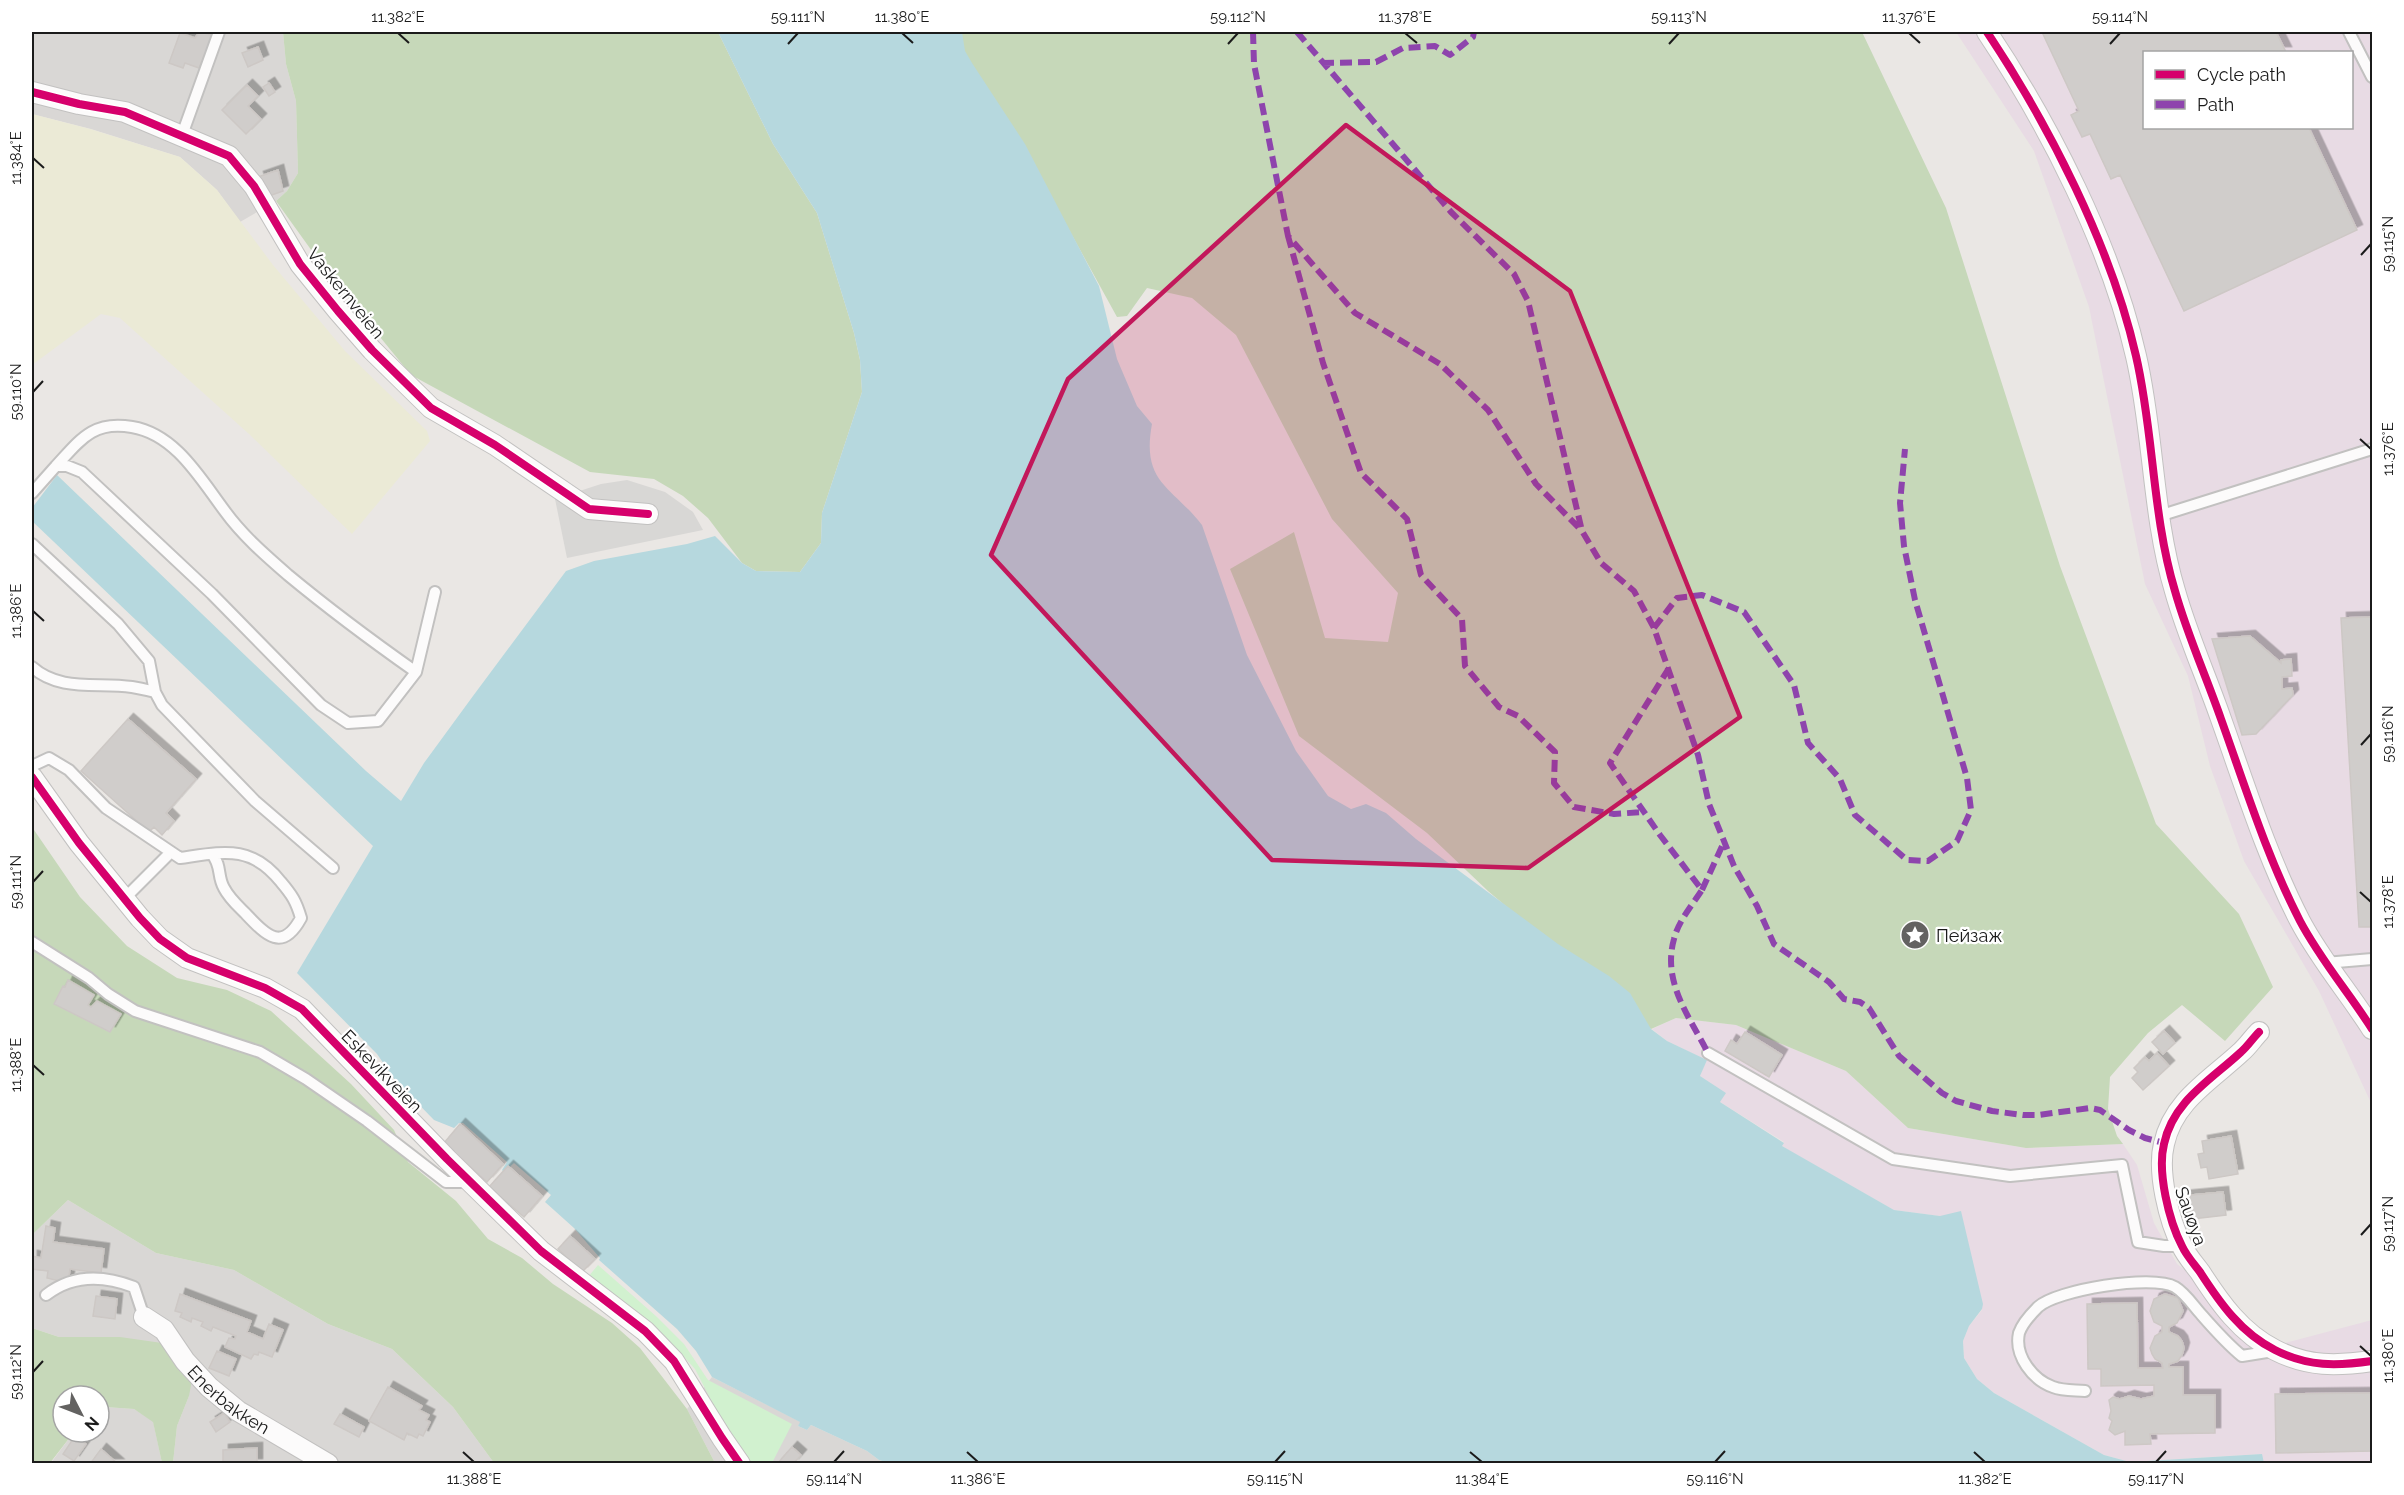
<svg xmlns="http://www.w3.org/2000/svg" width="2404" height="1495" font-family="Raleway,sans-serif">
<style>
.residential{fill:#d9d7d5}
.industrial{fill:#e8dbe4;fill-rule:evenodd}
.farmland{fill:#ebead6}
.forest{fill:#c6d8b9}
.park{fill:#d1f1cf}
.parking{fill:#d8d7d5}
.water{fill:#b6d8de}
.building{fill:#d0cdcb;stroke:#cdc8c5;stroke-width:1.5;filter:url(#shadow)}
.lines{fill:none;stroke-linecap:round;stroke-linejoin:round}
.service-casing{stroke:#c2c1c0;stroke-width:14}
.minor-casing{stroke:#c2c1c0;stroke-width:22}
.service{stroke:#fcfbfb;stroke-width:10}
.minor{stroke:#fcfbfb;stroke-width:20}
.quiet{stroke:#8e44ad;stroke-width:6;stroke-dasharray:12 6;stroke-linecap:butt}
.cycleway-casing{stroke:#fff;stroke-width:11}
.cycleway{stroke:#d6006c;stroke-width:8}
.marked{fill:#c2185b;fill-opacity:0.2;stroke:#c2185b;stroke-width:4.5;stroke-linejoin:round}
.ticks{fill:none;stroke:#1b1b1b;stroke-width:2}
.labels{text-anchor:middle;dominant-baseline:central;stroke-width:4.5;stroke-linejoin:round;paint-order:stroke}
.street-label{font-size:18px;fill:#1b1b1b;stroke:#fff}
.poi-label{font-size:18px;fill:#1b1b1b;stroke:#fff;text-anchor:start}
.neatline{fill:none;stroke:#1b1b1b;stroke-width:2}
.ticks-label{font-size:15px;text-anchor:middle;fill:#1b1b1b}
</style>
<defs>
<filter id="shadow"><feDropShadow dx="5.5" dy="-5.5" stdDeviation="0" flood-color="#0004"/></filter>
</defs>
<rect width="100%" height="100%" fill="#eae7e4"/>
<path class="residential" d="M32 32H283L286 64 296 101 298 173 287 191 276 201 240 222 217 190 180 157 91 129 32 114Z
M68 1200 156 1253 234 1270 328 1324 392 1349 453 1407 494 1463H173L177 1426 189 1396 120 1337H59L32 1328V1235Z
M712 1377 801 1422 798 1426 807 1430 811 1425 867 1451 879 1460 892 1463H715L687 1409Z
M105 1407 134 1409 153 1421 162 1463 50 1464 74 1432H99V1412Z"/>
<path class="industrial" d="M1956 32H2372V1105L2319 991 2244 861 2210 766 2188 676 2145 584 2089 307 2034 151ZM2144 52H2352V128H2144Z
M1676 1018 1736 1025 1846 1071 1908 1128 2026 1148 2123 1144 2137 1165 2154 1223 2177 1264 2281 1344 2372 1320V1463H2264L2261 1454 2130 1462 2104 1455 1994 1393 1977 1379 1964 1358 1963 1341 1969 1326 1982 1310 1940 1216 1894 1210 1798 1156 1782 1146 1784 1142 1720 1102 1725 1093 1700 1076 1706 1060 1667 1041 1652 1029Z"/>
<path class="farmland" d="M32 114 90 129 180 157 217 190 273 265 345 351 427 431 430 441 352 534 249 434 120 318 101 314 32 365Z"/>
<path class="forest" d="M283 32H718L773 144 817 213 854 333 860 360 862 392 822 513 821 543 800 572 756 571 742 563 708 518 683 496 654 479 590 472 411 375 327 272 276 201 287 191 298 173 296 101 286 64Z
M935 32H1862L1946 208 2060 566 2156 824 2239 914 2273 987 2225 1041 2182 1005 2148 1033 2110 1077 2108 1109 2117 1136 2123 1144 2026 1148 1908 1128 1846 1071 1736 1025 1676 1018 1651 1029 1488 891 1427 833 1299 736 1230 569 1294 532 1325 638 1388 642 1398 593 1332 519 1236 335 1192 298 1147 288 1127 316 1117 317 1008 119 932 67Z
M32 827 80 897 127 946 177 978 227 990 271 1011 351 1084 394 1130 408 1162 456 1201 488 1239 522 1258 553 1284 612 1323 640 1348 687 1409 715 1463H494L453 1407 392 1349 328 1324 234 1270 156 1253 68 1200 32 1235Z
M32 1328 59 1337H120L162 1343 192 1380 189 1396 177 1426 173 1463H162L153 1422 134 1409 105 1407 99 1412V1396H63V1432H74L50 1463 32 1464Z"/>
<path class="park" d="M598 1265 657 1317 684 1344 708 1380 792 1424 772 1463H750L726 1429 695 1369 674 1346 646 1321 588 1277Z"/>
<path class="parking" d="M627 480 665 492 693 512 703 530 567 558 555 499 601 484Z"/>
<path class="water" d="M718 32H962L965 51 972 63 1025 144 1099 286 1117 359 1137 406 1152 424C1141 483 1172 486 1202 525L1247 655 1296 751 1328 796 1351 809 1366 804 1386 813 1416 839 1558 944 1609 976 1630 993 1651 1029 1667 1041 1707 1060 1700 1076 1726 1093 1720 1102 1784 1143 1782 1146 1894 1210 1940 1216 1961 1211 1983 1304 1982 1309 1969 1326 1963 1341 1964 1358 1977 1379 1994 1393 2104 1455 2130 1462 2262 1454 2264 1463 892 1464 879 1460 867 1451 811 1425 807 1430 798 1426 800 1422 712 1377 696 1351 677 1329 599 1260 600 1258 574 1228 545 1202 551 1195 514 1163 504 1172 502 1170 507 1162 463 1123H459L454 1128 434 1120 395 1080 377 1054 297 973 373 846 32 521V508L57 475 366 771 401 801 424 763 473 696 566 571 594 561 687 544 715 536 742 563 756 571 800 572 821 543 822 513 862 392 860 360 854 333 817 213 773 144Z"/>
<path class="building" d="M199 32 213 35 199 68 185 63 183 68 169 63 180 33 195 38Z
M2042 32H2276L2286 52H2144V128H2309L2357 230 2184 311 2120 175 2111 179 2090 134 2082 137 2071 115 2079 111Z
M258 47 263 60 248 67 242 53Z
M269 83 275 92 269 96 263 87Z
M247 85 258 96 248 106 261 119 246 134 222 110Z
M278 170 283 191 266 197 258 177Z
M2372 617V927H2359L2341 618Z
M2250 636 2281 663V660L2291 659 2292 676 2282 677V689L2292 688 2293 695 2256 734 2242 735 2212 639Z
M128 719 196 779 166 813 174 821 162 835 154 827 149 832 81 771Z
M68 980 94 995 88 1005 91 1007 97 1001 121 1014 110 1032 54 1004 63 986 65 987Z
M2164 1031 2175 1043 2163 1054 2152 1042Z
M1745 1032 1782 1055 1769 1077 1725 1051 1731 1040 1737 1044Z
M2157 1053 2169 1066 2143 1090 2132 1078 2138 1072 2134 1068 2145 1057 2149 1061Z
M460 1124 503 1164 487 1182 444 1143Z
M2231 1136 2238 1174 2209 1179 2207 1167 2201 1168 2198 1154 2204 1153 2202 1141Z
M508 1166 542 1196 524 1217 489 1187Z
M2223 1192 2226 1215 2184 1220 2182 1196Z
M46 1226 55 1228 53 1242 104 1249 101 1273 70 1269 68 1283 47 1278 48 1271 32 1269V1256L41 1258Z
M570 1236 595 1259 582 1272 558 1249Z
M180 1294 251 1321 247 1332 263 1339 269 1324 283 1330 272 1357 259 1352 258 1355 254 1354 251 1359 225 1347 229 1338 235 1339 236 1336 213 1327 211 1331 201 1326 203 1322 192 1318 191 1322 180 1317 182 1313 175 1311Z
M2165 1294 2178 1298 2183 1311 2177 1323 2169 1327V1332L2178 1336 2182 1341 2184 1348 2182 1355 2178 1361 2169 1364V1367H2183V1395H2215V1433L2150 1434 2151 1444 2125 1445V1431L2115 1435 2109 1430 2112 1421 2109 1418 2111 1411 2109 1400 2113 1397 2120 1399 2129 1396 2141 1399 2154 1396V1385L2101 1386V1369H2088L2087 1304 2137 1303 2138 1368H2163L2162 1363 2155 1359 2152 1354 2150 1348 2155 1336 2162 1332V1326L2154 1322 2150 1311 2154 1299Z
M96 1296 117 1299 115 1319 93 1316Z
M217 1351 236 1359 229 1376 209 1368Z
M388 1387 422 1406 419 1410 429 1415 426 1420 430 1422 423 1436 419 1434 417 1438 407 1433 404 1440 369 1421Z
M2372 1393V1451L2276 1453 2275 1394Z
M224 1413 230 1422 216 1432 210 1422Z
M340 1414 364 1427 359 1437 334 1424Z
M75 1436 86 1444 74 1461 63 1454Z
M792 1447 801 1455 793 1464H777Z
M257 1448V1464H223V1450Z
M101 1449 118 1464H90Z"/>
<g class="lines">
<g class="service-casing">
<path id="service" d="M2349 32 2372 77
M182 135 219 32
M56 466C80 440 93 420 132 427 175 434 200 478 224 510 242 535 265 555 288 575 329 609 372 641 416 672
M32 493 56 466H67L82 472 212 594 321 705 348 723 378 721 416 672 435 592
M2159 516 2372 449
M32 544 118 624 149 661 155 692 162 705 255 801 333 868
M32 667C60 692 97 682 132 687 139 688 147 690 155 692
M32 766 49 758 69 770 106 808 180 858C223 852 251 844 281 882 292 895 296 901 301 918 282 953 266 935 245 913 238 906 229 898 224 888 217 876 222 866 212 854
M124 899 171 852
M32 942 89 978 108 994 135 1011 260 1052 306 1079 367 1121 446 1182H468
M2325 963 2372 959
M1708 1053 1893 1159 2010 1176 2122 1165 2138 1242 2164 1246H2181
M46 1295C73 1274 103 1275 134 1287L144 1317
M2085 1391C2075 1390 2063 1391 2053 1387 2033 1380 2014 1356 2019 1333 2022 1324 2031 1314 2038 1307 2056 1290 2152 1274 2175 1287 2185 1293 2193 1305 2200 1313 2214 1329 2226 1343 2242 1356L2273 1351"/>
</g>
<g class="minor-casing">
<g id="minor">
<path d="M1987 32C2049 125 2111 246 2136 356 2154 433 2152 515 2175 591 2187 634 2206 676 2221 719 2245 786 2267 857 2300 921 2320 959 2349 993 2372 1029"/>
<path d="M32 92 79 104 125 112 229 156 254 186 300 264 338 311 372 350 431 408 495 445 589 509 648 514"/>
<path d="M32 777 79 843 140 918 160 939 187 958 265 988 302 1009 447 1159 541 1251 645 1331 674 1361 722 1438 740 1464"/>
<path d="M2259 1032C2253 1038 2248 1046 2241 1052 2211 1080 2173 1101 2164 1144 2157 1172 2169 1221 2182 1246 2186 1255 2194 1264 2200 1272 2220 1303 2241 1333 2275 1350 2308 1367 2337 1366 2372 1361"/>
<path id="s1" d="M144 1317 164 1330 185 1361 209 1387 238 1411 328 1464"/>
</g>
</g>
<use href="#service" class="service"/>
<use href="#minor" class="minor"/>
<path class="quiet" d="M1253 32 1254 64 1288 236 1355 313 1440 364 1488 410 1536 484 1582 531
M1297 32 1451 212 1514 274 1528 301 1582 531 1601 563 1634 591 1654 628 1698 755 1709 804 1734 866 1757 906 1774 944 1829 982 1844 999 1860 1002 1869 1008 1899 1056 1942 1093 1956 1101 1992 1111 2023 1115H2038L2090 1108 2100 1110 2129 1130 2145 1138 2164 1143
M1322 63 1376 62 1403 48 1435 46 1450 55 1473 37 1474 32
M1288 236 1323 363 1361 473 1407 519 1421 575 1462 619 1465 666 1499 707 1518 716 1555 752 1554 783 1574 807 1614 814 1644 812
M1654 628 1677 598 1702 595 1744 612 1794 685 1808 743 1840 779 1855 815 1907 860 1928 861 1957 841 1971 810 1967 778 1915 600 1904 546 1900 503 1905 449
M1669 668 1610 763 1660 835 1702 890C1692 905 1678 922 1674 939 1662 982 1689 1016 1708 1053
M1702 890 1724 842"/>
<g class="cycleway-casing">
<path id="cycleway" d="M1987 32C2049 125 2111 246 2136 356 2154 433 2152 515 2175 591 2187 634 2206 676 2221 719 2245 786 2267 857 2300 921 2320 959 2349 993 2372 1029
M32 92 79 104 125 112 229 156 254 186 300 264 338 311 372 350 431 408 495 445 589 509 648 514
M32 777 79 843 140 918 160 939 187 958 265 988 302 1009 447 1159 541 1251 645 1331 674 1361 722 1438 740 1464
M2259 1032C2253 1038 2248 1046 2241 1052 2211 1080 2173 1101 2164 1144 2157 1172 2169 1221 2182 1246 2186 1255 2194 1264 2200 1272 2220 1303 2241 1333 2275 1350 2308 1367 2337 1366 2372 1361"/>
</g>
<use href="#cycleway" class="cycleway"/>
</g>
<path class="marked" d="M1346 125 1570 291 1740 717 1528 868 1272 860 991 555 1068 379Z"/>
<path class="ticks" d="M398 33 409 43M902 33 913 43M1405 33 1417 43M1909 33 1920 43M788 44 798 33M1228 44 1238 33M1669 44 1679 33M2110 44 2120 33M33 158 44 168M2361 255 2371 244M33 392 43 381M2360 439 2371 449M33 611 44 621M2361 745 2371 734M33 882 43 871M2360 892 2371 902M33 1065 44 1075M2361 1235 2371 1224M2360 1346 2371 1356M33 1372 43 1361M463 1452 474 1462M967 1452 978 1462M1470 1452 1482 1462M1974 1452 1985 1462M834 1462 844 1451M1275 1462 1285 1451M1715 1462 1725 1451M2156 1462 2166 1451"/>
<defs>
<g id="sight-disc" transform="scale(1.5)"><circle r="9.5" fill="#636261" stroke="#fff"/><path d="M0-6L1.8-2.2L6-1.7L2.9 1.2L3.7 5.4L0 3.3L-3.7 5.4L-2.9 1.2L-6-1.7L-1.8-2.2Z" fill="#fff"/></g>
</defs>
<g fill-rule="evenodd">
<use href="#sight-disc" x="1915" y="935"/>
</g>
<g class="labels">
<g class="street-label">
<text transform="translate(346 293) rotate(51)">Vaskernveien</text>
<text transform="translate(382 1071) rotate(46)">Eskevikveien</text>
<text transform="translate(2191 1216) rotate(70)">Sauøya</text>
<text stroke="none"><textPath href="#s1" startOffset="120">Enerbakken</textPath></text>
</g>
<g class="poi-label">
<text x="1936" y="935">Пейзаж</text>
</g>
</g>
<rect width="2404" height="1495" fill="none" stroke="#ffffff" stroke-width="66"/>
<rect x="2143" y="51" width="210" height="78" fill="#ffffff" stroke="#a4a4a4" stroke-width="1.5"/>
<rect x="2155" y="70" width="30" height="9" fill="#d6006c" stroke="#a4a4a4" stroke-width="1.5"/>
<text x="2197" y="81" font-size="18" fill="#1b1b1b">Cycle path</text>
<rect x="2155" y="100" width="30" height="9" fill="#8e44ad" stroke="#a4a4a4" stroke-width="1.5"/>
<text x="2197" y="111" font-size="18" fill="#1b1b1b">Path</text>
<g transform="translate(81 1414) rotate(132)"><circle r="28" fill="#ffffff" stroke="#a4a4a4" stroke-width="1.5"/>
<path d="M0-4.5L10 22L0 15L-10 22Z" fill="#636261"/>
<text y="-9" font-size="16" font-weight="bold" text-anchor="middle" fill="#1b1b1b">N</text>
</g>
<rect x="33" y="33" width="2338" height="1429" class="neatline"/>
<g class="ticks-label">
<text x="398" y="22">11.382°E</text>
<text x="798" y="22">59.111°N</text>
<text x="902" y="22">11.380°E</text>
<text x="1238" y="22">59.112°N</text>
<text x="1405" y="22">11.378°E</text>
<text x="1679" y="22">59.113°N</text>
<text x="1909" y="22">11.376°E</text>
<text x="2120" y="22">59.114°N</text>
<text transform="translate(16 158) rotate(-90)" y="5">11.384°E</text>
<text transform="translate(2388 244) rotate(-90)" y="5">59.115°N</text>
<text transform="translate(16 392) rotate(-90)" y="5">59.110°N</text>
<text transform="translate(2388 449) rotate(-90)" y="5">11.376°E</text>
<text transform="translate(16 611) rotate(-90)" y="5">11.386°E</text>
<text transform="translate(2388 734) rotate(-90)" y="5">59.116°N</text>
<text transform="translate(16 882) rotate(-90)" y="5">59.111°N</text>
<text transform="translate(2388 902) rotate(-90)" y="5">11.378°E</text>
<text transform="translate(16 1065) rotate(-90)" y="5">11.388°E</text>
<text transform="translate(2388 1224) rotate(-90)" y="5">59.117°N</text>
<text transform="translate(2388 1356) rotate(-90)" y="5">11.380°E</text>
<text transform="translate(16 1372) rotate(-90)" y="5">59.112°N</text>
<text x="474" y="1484">11.388°E</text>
<text x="834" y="1484">59.114°N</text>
<text x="978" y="1484">11.386°E</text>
<text x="1275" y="1484">59.115°N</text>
<text x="1482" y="1484">11.384°E</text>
<text x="1715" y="1484">59.116°N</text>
<text x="1985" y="1484">11.382°E</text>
<text x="2156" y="1484">59.117°N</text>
</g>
</svg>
